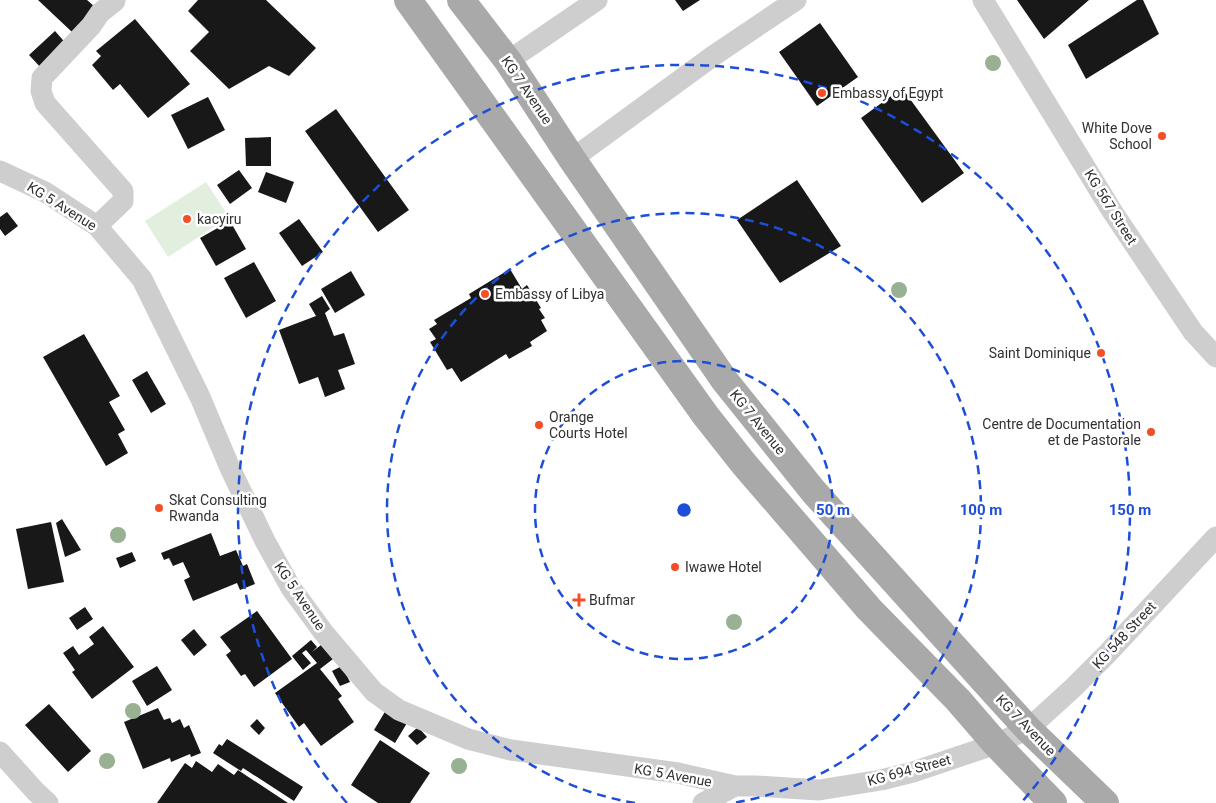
<svg xmlns="http://www.w3.org/2000/svg" width="1216" height="803" font-family="Roboto,sans-serif">
<style>
.green{fill:#e2efde}
.building{fill:#181818}
.lines{fill:none;stroke-linecap:round;stroke-linejoin:round}
.minor{stroke:#cecece;stroke-width:21}
.major{stroke:#a9a9a9;stroke-width:28}
.tree{fill:#99b193}
.ring{fill:none;stroke:#1d4ed8;stroke-width:2.5;stroke-dasharray:9 6}
.poi-dot{fill:#f44e27;stroke:#fff;stroke-width:2}
.labels{text-anchor:middle;dominant-baseline:central;stroke-width:5;stroke-linejoin:round;paint-order:stroke}
.street-label{font-size:14px;fill:#313131;stroke:#fff}
.poi-label{font-size:14px;fill:#313131;stroke:#fff;text-anchor:start}
.centre{fill:#1d4ed8;stroke:#fff;stroke-width:2.5}
.ring-label{font-size:15px;text-anchor:middle;font-weight:bold;fill:#1d4ed8;stroke:#fff;stroke-width:5;stroke-linejoin:round;paint-order:stroke}
</style>
<rect width="100%" height="100%" fill="#fff"/>
<path class="green" d="M206 182 229 217 168 257 145 221Z"/>
<path class="building" d="M38 0H87L95 7 72 32Z
M198 0H266L316 48 289 76 269 66 229 89 190 51 209 32 188 11Z
M675 0H700L683 11Z
M1017 0H1089L1044 39Z
M1137 0H1143L1159 34 1086 79 1068 45Z
M135 19 190 84 148 118 120 84 113 90 92 65 101 56 96 51Z
M820 23 858 77 817 106 779 52Z
M55 31 69 47 43 70 29 55Z
M902 88 964 173 922 203 861 118Z
M208 97 225 130 188 149 171 115Z
M336 109 409 210 378 232 305 131Z
M271 137V166H246L245 138Z
M239 170 252 188 230 204 217 185Z
M266 172 294 182 286 203 258 192Z
M797 180 841 246 780 283 737 220Z
M7 212 18 226 5 236 0 229V217Z
M299 219 323 252 302 266 279 233Z
M230 221 246 249 216 266 200 238Z
M254 262 276 301 246 318 224 278Z
M510 269 522 289 527 285 541 308 539 309 545 318 541 320 547 331 530 342 532 346 509 359 506 354 461 382 452 368 447 370 430 342 436 339 429 329 437 324 434 320 471 298 469 294Z
M351 271 365 295 335 313 321 289Z
M322 296 330 309 325 313 334 336 344 333 355 364 338 370 345 389 325 397 318 377 299 384 279 330 316 316 309 304Z
M84 334 120 396 109 402 125 430 118 434 128 453 106 466 43 357Z
M147 371 166 404 151 413 132 380Z
M62 519 81 550 65 557 56 523Z
M51 522 64 582 28 589 16 529Z
M211 533 220 556 236 550 243 566 247 564 255 584 240 590 237 583 193 601 184 580 190 577 183 562 173 566 169 558 164 560 161 553Z
M132 552 136 561 120 568 116 558Z
M85 607 93 619 77 630 69 618Z
M257 611 292 659 254 687 245 674 241 676 226 655 231 651 220 637Z
M103 626 134 667 92 699 72 672 75 670 63 653 73 646 79 655 94 644 89 637Z
M194 629 207 645 194 656 181 640Z
M311 640 317 647 312 652 321 645 333 659 320 669 342 696 338 699 354 722 321 746 304 723 299 727 275 693 317 663 306 650 302 653 311 663 303 670 292 656Z
M157 666 172 690 147 706 132 681Z
M342 666 350 682 340 686 332 671Z
M49 704 91 751 68 772 25 725Z
M158 708 164 720 170 718 172 723 180 719 184 728 189 725 201 753 191 757 190 754 171 762 170 758 143 769 124 722Z
M386 710 407 723 395 743 374 730Z
M257 719 265 728 259 735 250 726Z
M418 727 427 737 417 745 408 736Z
M227 739 303 787 294 801 243 768 241 771 213 753 219 744 222 746Z
M380 740 430 773 410 803H378L351 785Z
M196 761 212 772 218 764 234 775 238 770 288 803H157L185 763 192 768Z"/>
<g class="lines">
<path class="minor" d="M983 0 1112 211 1193 332 1216 357
M508 61 597 0
M572 159 713 56 796 0
M0 171 45 192 97 226 142 279 200 397 230 468 265 541 291 588 324 633 374 692 399 710 468 739 511 750 678 773 735 786H756L819 790 881 780 913 772 996 744 1028 729 1073 688 1108 653 1216 537
M97 226 123 201V191L45 103 41 91 42 78 91 26 100 13 115 1
M0 752 36 792 48 803
M703 803 735 786"/>
<path class="major" d="M408 0 706 416 744 464 869 609 958 700 996 744 1053 803
M461 0 508 61 572 159 725 381 814 492 998 696 1028 729 1105 803"/>
</g>
<g class="tree">
<circle cx="993" cy="63" r="8"/>
<circle cx="899" cy="290" r="8"/>
<circle cx="118" cy="535" r="8"/>
<circle cx="734" cy="622" r="8"/>
<circle cx="133" cy="711" r="8"/>
<circle cx="107" cy="761" r="8"/>
<circle cx="459" cy="766" r="8"/>
</g>
<g class="ring">
<circle cx="684" cy="510" r="149"/>
<path d="M635 803A297 297 0 1 1 733 803"/>
<path d="M347 803A446 446 0 1 1 1021 803"/>
</g>
<g class="poi-dot">
<circle cx="822" cy="93" r="5"/>
<circle cx="1162" cy="136" r="5"/>
<circle cx="187" cy="219" r="5"/>
<circle cx="485" cy="294" r="5"/>
<circle cx="1101" cy="353" r="5"/>
<circle cx="539" cy="425" r="5"/>
<circle cx="1151" cy="432" r="5"/>
<circle cx="159" cy="508" r="5"/>
<circle cx="675" cy="567" r="5"/>
<path d="M576.5 592.5h5v5h5v5h-5v5h-5v-5h-5v-5h5z"/>
</g>
<g class="labels">
<g class="street-label">
<text transform="translate(527 90) rotate(56)">KG 7 Avenue</text>
<text transform="translate(62 206) rotate(32)">KG 5 Avenue</text>
<text transform="translate(1111 207) rotate(58)">KG 567 Street</text>
<text transform="translate(758 422) rotate(51)">KG 7 Avenue</text>
<text transform="translate(300 596) rotate(56)">KG 5 Avenue</text>
<text transform="translate(1124 635) rotate(-47)">KG 548 Street</text>
<text transform="translate(1026 725) rotate(46)">KG 7 Avenue</text>
<text transform="translate(909 770) rotate(-15)">KG 694 Street</text>
<text transform="translate(673 775) rotate(10)">KG 5 Avenue</text>
</g>
<g class="poi-label">
<text x="832" y="93">Embassy of Egypt</text>
<text x="1152" y="128" text-anchor="end">White Dove<tspan x="1152" dy="16">School</tspan></text>
<text x="197" y="219">kacyiru</text>
<text x="495" y="294">Embassy of Libya</text>
<text x="1091" y="353" text-anchor="end">Saint Dominique</text>
<text x="549" y="417">Orange<tspan x="549" dy="16">Courts Hotel</tspan></text>
<text x="1141" y="424" text-anchor="end">Centre de Documentation<tspan x="1141" dy="16">et de Pastorale</tspan></text>
<text x="169" y="500">Skat Consulting<tspan x="169" dy="16">Rwanda</tspan></text>
<text x="685" y="567">Iwawe Hotel</text>
<text x="589" y="600">Bufmar</text>
</g>
</g>
<circle cx="684" cy="510" r="8" class="centre"/>
<g class="ring-label">
<text x="833" y="515">50 m</text>
<text x="981" y="515">100 m</text>
<text x="1130" y="515">150 m</text>
</g>
</svg>
